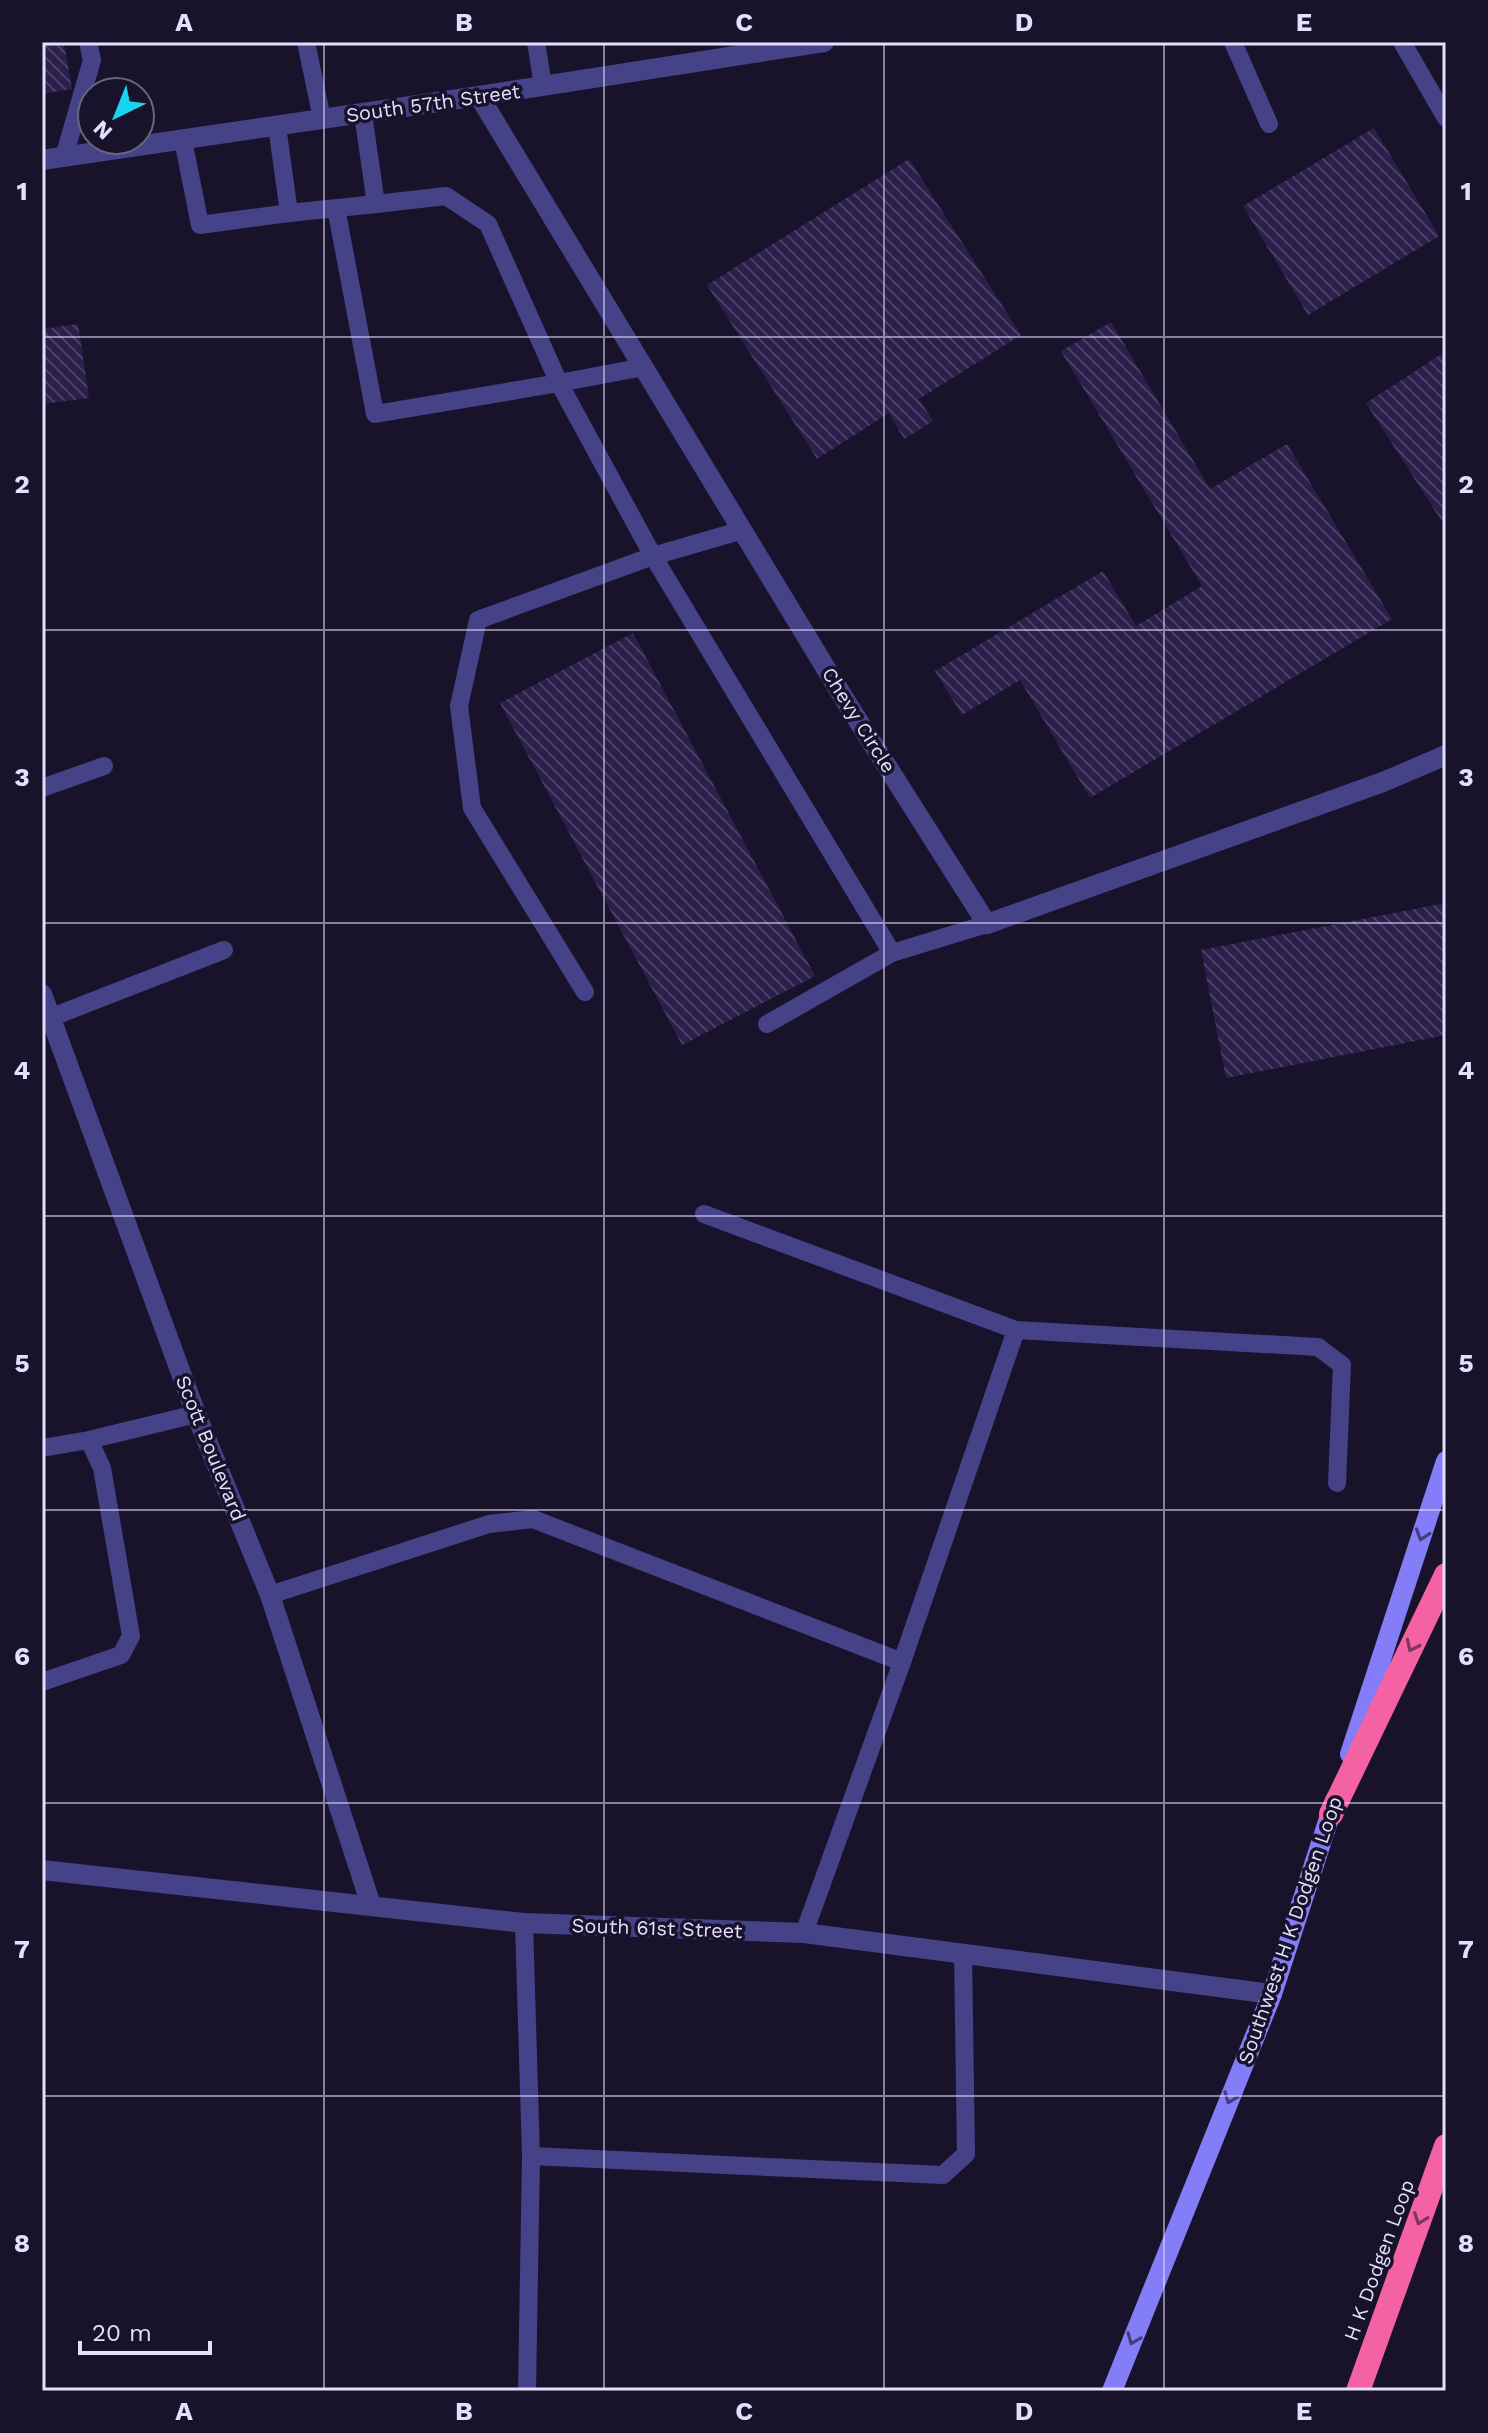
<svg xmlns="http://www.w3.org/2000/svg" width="1488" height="2433" font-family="'Work Sans',sans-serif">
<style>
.building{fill:url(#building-back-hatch)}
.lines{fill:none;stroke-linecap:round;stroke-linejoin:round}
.service{stroke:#464287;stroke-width:18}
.minor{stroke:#464287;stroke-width:20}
.tertiary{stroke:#464287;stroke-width:20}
.secondary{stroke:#837df7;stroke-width:20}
.motorway{stroke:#f562a4;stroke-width:24}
.oneway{stroke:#433d7d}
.oneway2{stroke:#7b3761}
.grid{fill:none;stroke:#e4dffd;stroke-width:2;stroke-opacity:0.55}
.labels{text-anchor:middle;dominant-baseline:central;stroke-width:7;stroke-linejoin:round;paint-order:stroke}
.street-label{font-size:20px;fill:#e4dffd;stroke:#18132b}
.neatline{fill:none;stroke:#e4dffd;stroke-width:3}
.grid-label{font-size:26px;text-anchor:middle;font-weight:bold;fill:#e4dffd}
</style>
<defs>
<pattern id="building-back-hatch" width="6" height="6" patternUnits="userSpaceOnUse" patternTransform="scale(2)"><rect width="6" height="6" fill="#2a204b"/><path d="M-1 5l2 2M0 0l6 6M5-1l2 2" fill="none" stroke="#494066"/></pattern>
</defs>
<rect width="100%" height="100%" fill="#18132b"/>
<path class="building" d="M42 42H64L72 89 42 94Z
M1374 128 1439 236 1308 315 1243 206Z
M909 159 1021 335 919 399 933 421 904 439 889 413 817 459 707 285Z
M1111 322 1210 489 1287 444 1392 619 1090 798 1020 680 962 715 935 671 1103 571 1136 626 1202 586 1061 351Z
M78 324 89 398 42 404V329Z
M1446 351V528L1366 403Z
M633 633 815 976 682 1045 500 703Z
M1446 903V1035L1226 1078 1201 950Z"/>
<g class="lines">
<path class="service" d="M306 42 322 119
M536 42 543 86
M1233 42 1269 124
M1402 42 1446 118
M183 140 200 225 289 213 277 126
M64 157 92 60 88 42
M376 204 446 196 488 224 559 383 644 367
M336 208 375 414 559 383 653 556 478 620 459 706 472 808 585 992
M289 213 376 204 363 114
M743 530 653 556 892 953 987 924
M42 788 104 766
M42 1021 224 950
M767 1024 892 953
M704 1214 1016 1330 902 1662 804 1933
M1016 1330 1318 1347 1342 1365 1337 1483
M42 1448 89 1440
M270 1595 489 1524 533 1519 902 1662
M42 1682 121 1655 131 1636 102 1468 89 1440 196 1414
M524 1923 531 2156 943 2175 966 2154 963 1953
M527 2391 531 2156"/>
<path class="minor" d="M479 96 845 700 987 924 1383 782 1446 755
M42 994 196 1414 270 1595 371 1905
M42 1870 524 1923 804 1933 1272 1994"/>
<path class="tertiary" d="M42 160 479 96 824 42"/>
<path class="secondary" d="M1350 1754 1446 1461
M1112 2391 1272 1994 1335 1800"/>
<path class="motorway" d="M1331 1814 1446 1575
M1358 2391 1446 2146"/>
</g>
<defs><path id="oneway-chevron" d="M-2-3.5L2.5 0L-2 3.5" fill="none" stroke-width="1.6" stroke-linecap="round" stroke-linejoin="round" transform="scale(2)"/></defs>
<g class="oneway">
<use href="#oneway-chevron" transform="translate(1422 1535) rotate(108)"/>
<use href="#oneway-chevron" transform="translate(1230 2098) rotate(112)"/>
<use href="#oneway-chevron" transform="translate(1133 2339) rotate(112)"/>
</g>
<g class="oneway2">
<use href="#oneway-chevron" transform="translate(1412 1646) rotate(116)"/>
<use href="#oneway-chevron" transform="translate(1420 2219) rotate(110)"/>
</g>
<path class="grid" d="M324 42V2391M604 42V2391M884 42V2391M1164 42V2391M42 337H1446M42 630H1446M42 923H1446M42 1216H1446M42 1510H1446M42 1803H1446M42 2096H1446"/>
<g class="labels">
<g class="street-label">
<text transform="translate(433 103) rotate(-8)">South 57th Street</text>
<text transform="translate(859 720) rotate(58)">Chevy Circle</text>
<text transform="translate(211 1448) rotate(68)">Scott Boulevard</text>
<text transform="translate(657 1928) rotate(2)">South 61st Street</text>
<text transform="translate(1290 1930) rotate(-71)">Southwest H K Dodgen Loop</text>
<text transform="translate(1379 2260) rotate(-70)">H K Dodgen Loop</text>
</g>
</g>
<rect width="1488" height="2433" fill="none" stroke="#18132b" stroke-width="88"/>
<g transform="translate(116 116) rotate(223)"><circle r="38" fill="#18132b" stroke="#6a657f" stroke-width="2"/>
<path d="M0-6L14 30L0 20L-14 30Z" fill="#18d4f0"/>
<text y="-12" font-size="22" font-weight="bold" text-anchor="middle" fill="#e4dffd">N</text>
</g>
<path d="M80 2341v12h130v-12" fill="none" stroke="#e4dffd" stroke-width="4"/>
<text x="92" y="2341" font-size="24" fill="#e4dffd" stroke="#18132b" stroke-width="6" paint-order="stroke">20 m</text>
<rect x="44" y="44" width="1400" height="2345" class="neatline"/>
<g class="grid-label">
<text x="184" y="31">A</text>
<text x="464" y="31">B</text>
<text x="744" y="31">C</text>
<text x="1024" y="31">D</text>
<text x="1304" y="31">E</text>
<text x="22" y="200">1</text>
<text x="1466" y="200">1</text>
<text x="22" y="493">2</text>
<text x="1466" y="493">2</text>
<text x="22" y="786">3</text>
<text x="1466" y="786">3</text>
<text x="22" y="1079">4</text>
<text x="1466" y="1079">4</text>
<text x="22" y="1372">5</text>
<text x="1466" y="1372">5</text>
<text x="22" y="1665">6</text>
<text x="1466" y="1665">6</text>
<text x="22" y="1958">7</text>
<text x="1466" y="1958">7</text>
<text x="22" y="2252">8</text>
<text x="1466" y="2252">8</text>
<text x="184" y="2420">A</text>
<text x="464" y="2420">B</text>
<text x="744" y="2420">C</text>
<text x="1024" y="2420">D</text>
<text x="1304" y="2420">E</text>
</g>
</svg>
